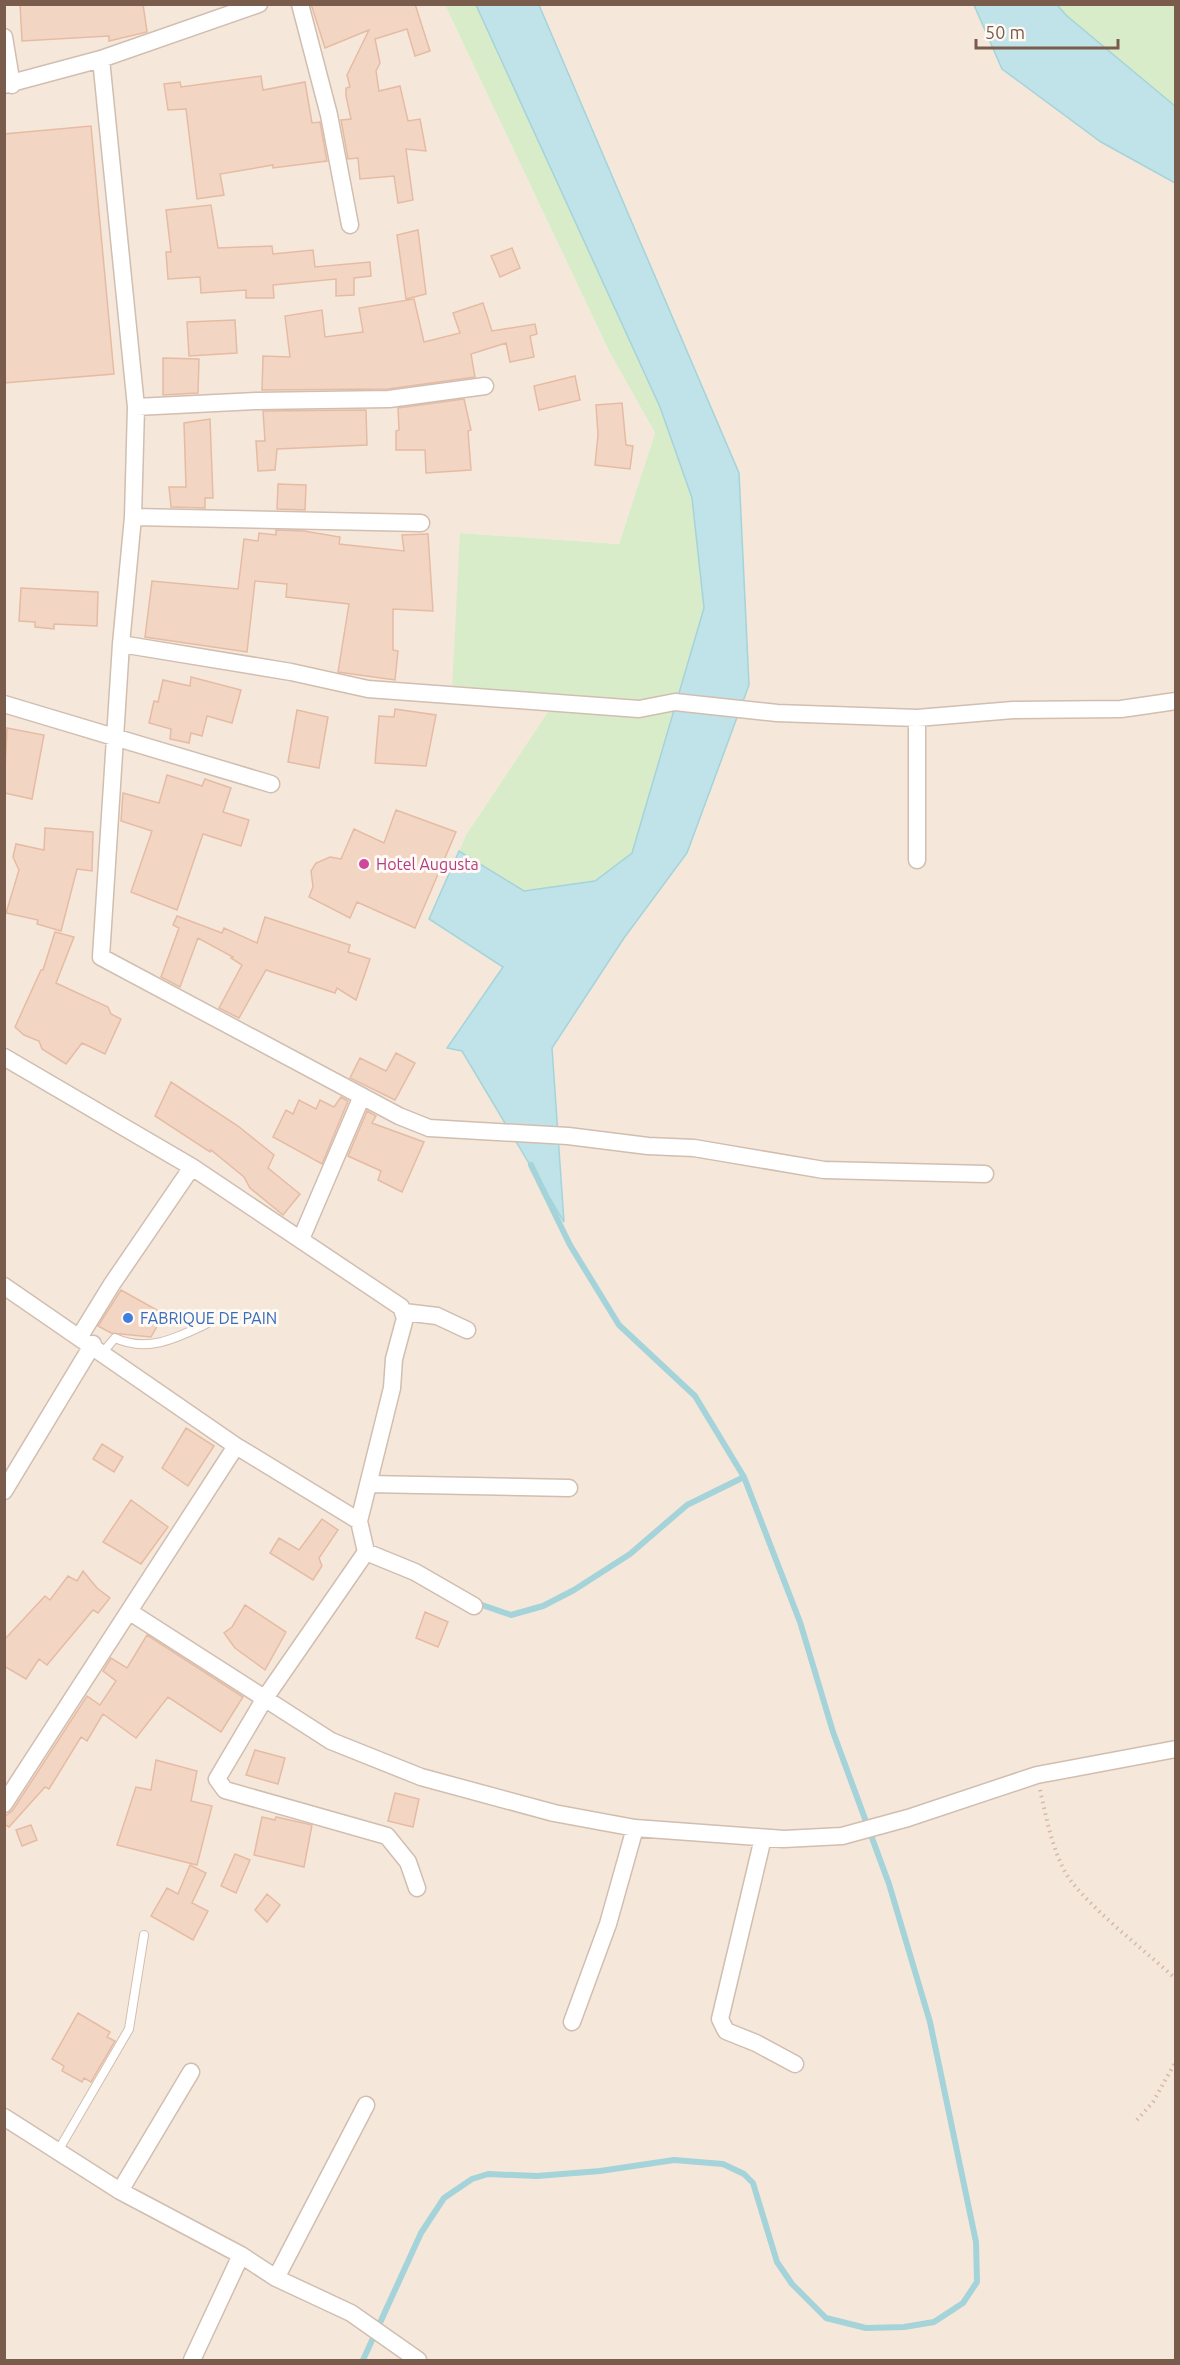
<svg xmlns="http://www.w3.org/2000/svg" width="1180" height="2365" font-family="Ubuntu,sans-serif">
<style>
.residential{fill:#f5e8da}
.green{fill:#d8ecc9}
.water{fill:#bfe3e8;stroke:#a5d3da;stroke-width:1.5}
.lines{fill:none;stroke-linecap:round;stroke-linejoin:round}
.stream{stroke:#a5d3da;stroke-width:6}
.building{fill:#f3d5c3;stroke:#e6bba3;stroke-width:1.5}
.service-casing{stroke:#d1beb0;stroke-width:10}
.minor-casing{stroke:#d1beb0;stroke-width:19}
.path{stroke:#d9b8a5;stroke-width:4;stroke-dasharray:1.5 4.5;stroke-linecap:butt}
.service{stroke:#fff;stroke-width:8}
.minor{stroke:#fff;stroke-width:16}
.hotel-dot{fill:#d1479c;stroke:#fffaf3;stroke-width:2}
.shop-dot{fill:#3f7fe0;stroke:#fffaf3;stroke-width:2}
.labels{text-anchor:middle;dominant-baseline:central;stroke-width:6;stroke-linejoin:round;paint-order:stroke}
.hotel-label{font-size:16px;fill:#b23c85;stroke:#fffaf3;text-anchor:start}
.shop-label{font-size:16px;fill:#366cbe;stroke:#fffaf3;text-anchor:start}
</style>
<rect width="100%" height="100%" fill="#fdf6ec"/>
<path class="residential" d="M5 5H445L609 351 655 433 619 544 460 533 553 705 466 835 430 919 503 967 462 1051 564 1220 552 1049 624 938 687 853 739 473 539 5H974L1002 69 1101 142 1175 183V2360H5Z"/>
<path class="green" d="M445 5H476L660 407 692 498 704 608 632 853 595 881 524 891 459 851 466 835 552 706 452 689 460 533 619 544 655 433 609 351Z
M1057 5H1175V106L1067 16Z"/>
<path class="water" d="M476 5H539L739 473 749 685 687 853 624 938 552 1048 564 1222 462 1051 447 1048 503 967 429 919 459 851 524 891 595 881 632 853 704 608 692 498 660 407Z
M974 5H1057L1067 16 1175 106V183L1101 142 1002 69Z"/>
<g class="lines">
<path class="stream" d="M482 1605 511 1615 543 1606 574 1590 630 1554 687 1505 744 1477
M363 2360 421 2233 444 2198 472 2179 488 2174 537 2176 600 2171 674 2160 723 2164 744 2174 753 2183 777 2262 792 2284 826 2318 866 2328 904 2327 934 2322 963 2303 977 2282 976 2242 930 2022 889 1884 833 1732 800 1622 744 1477 695 1396 619 1325 570 1245 531 1165"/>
</g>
<path class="building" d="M20 4H143L147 32 109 41V36L22 41Z
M311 4H415L430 51 415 56 407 29 375 39 380 63 376 71 379 91 400 86 408 121 420 119 426 151 406 149 413 200 398 203 394 176 360 179 358 158 348 159 341 120 351 119 346 96V88L350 87 347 75 369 30 325 48Z
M261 76 263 90 305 82 312 123 320 122 327 161 273 168V165L220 174 224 195 197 199 186 109 168 110 164 84 180 82 181 87Z
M91 126 114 374 4 383V134Z
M211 205 218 248 272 246 273 254 313 250 315 267 370 262 371 276 354 278V295L336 296V279L273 285 274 298H246V290L201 293 200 277 168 279 166 252H171L166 210Z
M418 230 426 294 406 299 397 235Z
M512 248 520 268 500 277 491 256Z
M414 299 424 342 460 333 453 313 483 303 492 331 535 324 537 334 530 336 534 357 510 362 506 343 471 354 475 377 388 389 262 390 263 356 290 357 285 316 322 310 325 337 363 332 359 308Z
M235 320 237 353 189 356 187 322Z
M163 358 199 359 198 393 163 395Z
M575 376 580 400 539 410 534 386Z
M464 399 471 430 468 431 471 470 426 473 425 450H396V431L399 430 398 408Z
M622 403 626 445 633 446 630 469 595 465 598 435 596 405Z
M366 410 367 445 277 449 275 470 258 471 256 441H265L263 411Z
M210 419 213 498H205V508L171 507 169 487H186L184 423Z
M278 484 306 485 305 510 277 509Z
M276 530 304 531 340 537 339 544 404 551 402 535 428 534 433 611 393 609V650L398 651 395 680 338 672 349 604 286 597 287 584 255 581 247 652 145 637 152 581 238 589 244 539 258 541 259 533 276 535Z
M21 588 98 592 97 626 54 624V629L35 627V622L19 621Z
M191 677 241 690 232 723 207 716 202 736 191 733 189 743 170 739 171 729 149 723 154 701 158 702 163 680 190 686Z
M395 709 436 715 426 766 375 763 379 716 394 717Z
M297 710 328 717 319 768 288 762Z
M7 728 44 735 32 799 4 793Z
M167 775 202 786 205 779 231 788 223 812 249 820 241 846 203 834 177 910 131 892 152 831 121 821 123 793 159 803Z
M396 810 456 832 415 928 357 902 350 918 309 897 313 887 311 871 316 863 330 857 341 859 354 829 384 843Z
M45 828 93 832 92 871 77 869 61 931 37 924 38 920 6 913 19 870 13 857 16 844 44 850Z
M177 916 222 933 224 928 257 943 265 917 350 945 348 952 370 959 356 1000 337 988 335 993 266 970 239 1018 219 1008 242 965 231 958 233 957 198 938 180 987 161 977 179 928 173 925Z
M55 932 74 937 56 983 108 1007 111 1014 121 1019 105 1054 82 1043 66 1064 42 1049 39 1041 24 1035 15 1027 41 970H43Z
M396 1053 415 1063 395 1100 350 1078 360 1058 386 1071Z
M171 1082 238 1126 274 1155 268 1168 300 1194 283 1215 250 1188 244 1177 211 1150 210 1152 155 1116Z
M341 1097 348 1101 322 1164 273 1137 286 1110 293 1114 299 1100 316 1109 320 1100 334 1107Z
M367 1111 376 1116 372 1123 424 1142 402 1192 378 1180 381 1171 348 1156Z
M121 1290 164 1314 151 1337 111 1333 98 1326Z
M186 1428 214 1446 188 1486 162 1468Z
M102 1444 123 1457 114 1472 93 1459Z
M131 1500 168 1527 141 1564 103 1542Z
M322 1519 338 1530 319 1558 322 1566 313 1580 270 1553 279 1538 299 1550Z
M83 1571 97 1588 110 1598 98 1613 93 1610 47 1665 39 1659 26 1679 4 1666V1640L45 1596 50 1600 68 1576 77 1581Z
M245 1605 286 1632 265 1670 235 1648 224 1633 232 1627Z
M425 1612 448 1622 438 1647 416 1638Z
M147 1635 243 1697 221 1732 168 1697 136 1738 103 1714 87 1741 81 1737 49 1789 45 1787 9 1827 4 1824V1817L13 1810 87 1696 100 1705 116 1681 103 1671 111 1658 127 1668Z
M255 1750 285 1758 278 1784 246 1775Z
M156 1760 197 1771 191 1801 212 1806 197 1865 117 1845 136 1787 151 1790Z
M395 1793 419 1799 413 1827 388 1821Z
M262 1817 275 1820 276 1817 312 1825 304 1867 254 1855Z
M31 1825 37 1840 22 1846 16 1830Z
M235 1854 250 1860 236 1893 221 1886Z
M190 1865 206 1873 192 1903 208 1911 193 1940 151 1916 167 1888 178 1894Z
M267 1894 280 1905 267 1922 255 1910Z
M78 2013 110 2032 107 2037 115 2041 91 2082 84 2078 82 2082 62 2071 64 2066 52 2059Z"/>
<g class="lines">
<g class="service-casing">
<path id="service" d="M103 1352 115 1338C147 1353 177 1338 206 1324
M58 2151 129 2029 144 1935"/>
</g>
<g class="minor-casing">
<path id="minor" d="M300 4 329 115 350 225
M4 37 12 85
M101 59 136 407 133 517 121 644 101 957 399 1116 429 1128 568 1136 648 1146 694 1148 824 1170 985 1174
M4 85 101 59 259 4
M136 407 256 401 389 399 485 386
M133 517 421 523
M121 644 291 672 368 689 639 709 675 702 777 713 917 718 1013 710 1121 709 1176 701
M4 704 271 784
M917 718V860
M4 1057 192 1167 401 1307 405 1318 394 1359 392 1388 359 1521
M301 1239 362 1096
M4 1286 236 1446 359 1521 366 1552 415 1572 474 1606
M404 1312 437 1316 467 1330
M80 1336 112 1284 192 1167
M368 1484 569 1488
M4 1491 93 1344
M366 1552 265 1698 217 1779 225 1790 387 1836 408 1862 417 1888
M130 1612 331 1741 421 1777 554 1813 635 1828 784 1839 842 1836 908 1818 1037 1775 1176 1749
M4 1804 236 1446
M763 1838 720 2019 726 2031 756 2043 795 2064
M572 2022 608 1924 635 1828
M4 2117 120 2191 241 2255 276 2278 351 2313 418 2360
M120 2191 191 2072
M276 2278 366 2105
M192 2360 241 2255"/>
</g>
<path class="path" d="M1040 1790C1047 1820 1054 1861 1074 1885 1102 1918 1143 1949 1176 1979
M1137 2120 1153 2102 1176 2061"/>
<use href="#service" class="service"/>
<use href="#minor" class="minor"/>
</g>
<circle class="hotel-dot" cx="364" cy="864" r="6"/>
<circle class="shop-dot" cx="128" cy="1318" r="6"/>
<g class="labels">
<g class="hotel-label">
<text x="376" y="864">Hotel Augusta</text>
</g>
<g class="shop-label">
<text x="140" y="1318">FABRIQUE DE PAIN</text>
</g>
</g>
<rect width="1180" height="2365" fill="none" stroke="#7a5c4d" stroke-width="12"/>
<path d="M976 39v9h142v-9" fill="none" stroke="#7a5c4d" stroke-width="3"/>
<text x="985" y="39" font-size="18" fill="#7a5c4d" stroke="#fffaf3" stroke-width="4.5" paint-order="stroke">50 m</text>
</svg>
